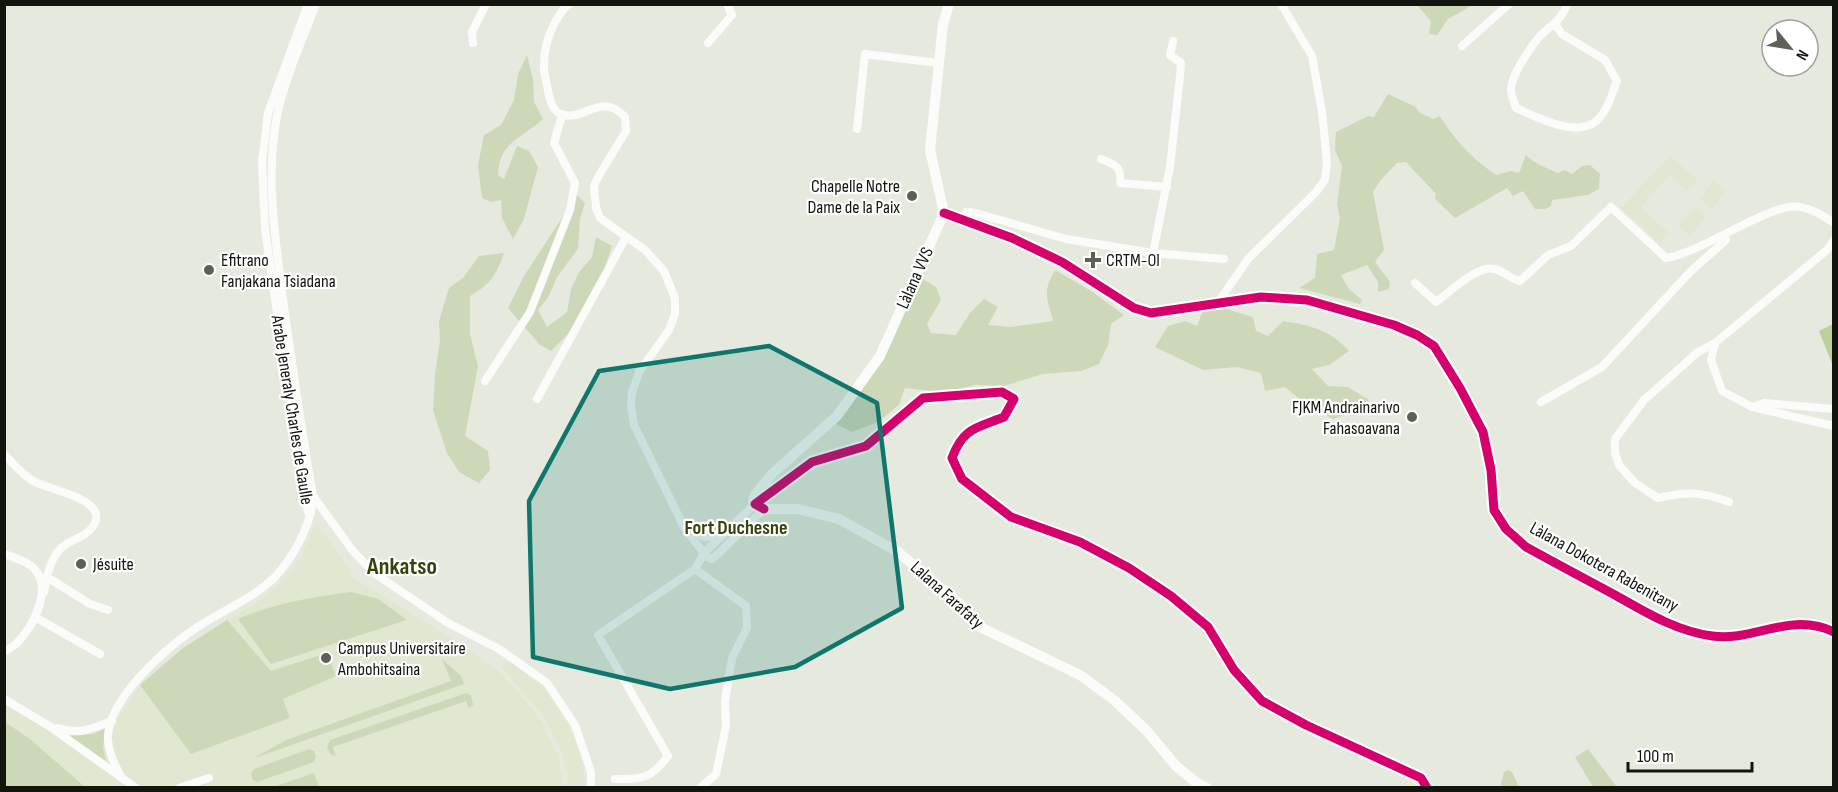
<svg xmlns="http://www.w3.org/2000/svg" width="1838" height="792" font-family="'Sofia Sans Condensed',sans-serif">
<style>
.built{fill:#e0e8d1}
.green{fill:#cdd8b9}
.water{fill:#bdd097}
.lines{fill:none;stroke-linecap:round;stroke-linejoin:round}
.minor{stroke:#fbfcfa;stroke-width:8}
.major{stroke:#fbfcfa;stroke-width:10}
.cycleway-casing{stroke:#fff;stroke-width:13}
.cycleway{stroke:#d6006c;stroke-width:9}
.marked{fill:#0f766e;fill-opacity:0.2;stroke:#0f766e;stroke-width:4.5;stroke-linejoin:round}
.poi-dot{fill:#5c6056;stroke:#fff;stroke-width:2}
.labels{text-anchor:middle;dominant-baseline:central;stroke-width:4.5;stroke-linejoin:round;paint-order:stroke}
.poi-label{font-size:18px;fill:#12150d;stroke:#fff;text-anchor:start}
.street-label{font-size:18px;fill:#12150d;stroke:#fff}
.neighbourhood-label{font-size:20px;font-weight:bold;fill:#35440c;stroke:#fff}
.district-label{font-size:24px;font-weight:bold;fill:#35440c;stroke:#fff}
</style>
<rect width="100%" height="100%" fill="#e6eade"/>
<path class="built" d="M1670 155 1698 181 1688 192 1670 175 1641 207 1670 234 1660 244 1621 208Z
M1714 180 1727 191 1712 209 1699 199Z
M1696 208 1706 218 1689 236 1678 226Z
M316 522 351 571 350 576 461 644 502 674 541 719 559 760 563 787H5L4 700 51 733 64 734 108 725 120 716 140 685 160 667 183 648 267 596 289 575 302 554Z
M512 661 530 678 534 677 544 686 560 709 573 735 583 763 585 787H568L567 774 562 753 544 717 501 666Z"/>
<path class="green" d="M1417 5H1470L1466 9 1448 19 1437 35 1429 34 1431 21Z
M527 55 533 79 534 102 543 119C520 140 500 141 498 175L504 179 517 146 529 151 538 167 524 219 513 239 502 218 501 200 491 202 482 198 478 165 484 135 501 125 514 100 518 74Z
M1388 94 1416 107 1420 113 1433 119 1440 116C1453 138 1475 162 1497 175L1510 171 1519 173 1526 155C1534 164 1546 167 1557 173L1565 170 1572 174 1582 166 1590 165 1600 174 1599 189 1588 195 1552 200 1551 206 1545 209H1535L1523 191 1513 196 1507 188 1455 218 1435 199 1436 194 1406 162 1397 163 1380 181 1373 192 1384 250 1375 262 1390 282 1389 289 1378 292V282L1367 265 1341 275 1349 289 1362 300 1360 304 1299 288 1315 278 1317 254 1334 250 1340 218 1337 205 1342 166 1335 150 1336 132 1368 116 1374 117Z
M577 195 585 203 580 219 578 249 557 277 549 296 538 310 547 327 567 312 571 289 579 272 592 257 596 237 612 246 602 276 575 327 551 351 540 345 508 308 524 276Z
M504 253C496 275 491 284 470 296V334L478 366 465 436 488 451 490 470 479 483 459 472 447 453 433 410 435 374 440 340 439 321 449 288 463 278 479 256Z
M1055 270 1091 291 1124 315 1111 324 1108 345 1099 364 1081 371 1043 374 1004 386 974 385 947 393 905 388 899 405 878 422 852 432 836 424 919 277 936 287 941 300 927 324 931 333 956 335 970 313 984 299 998 307 988 325 1011 327 1053 321C1047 297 1042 293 1055 270Z
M1226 309 1253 317 1256 331 1268 336 1283 321C1312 326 1329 329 1349 351L1329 365 1312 369 1328 386 1348 387 1369 400 1354 412 1333 419 1308 406 1285 387 1265 391 1261 373 1237 367 1203 370 1155 347 1168 326 1185 321 1197 326 1203 310Z
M351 592 378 599 407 620 271 664 238 619C276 603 311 597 351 592Z
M227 620 271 671 327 653 336 676 283 699 290 718 191 754 140 685 183 648Z
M442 659 461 676 464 684 252 759 286 740 451 681Z
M466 693 471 695 473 705 469 709 466 701 333 747 336 756 330 754 327 747 330 740Z
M5 722 30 739 85 787H5Z
M105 728 103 748 106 761 70 736 94 734Z
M309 749 314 751 316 757 314 762 257 782 252 779 251 773 254 769Z
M1588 749 1617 787H1593L1575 757Z
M1509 770 1512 772 1519 787H1500L1504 772Z
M314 773 319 787H273Z"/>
<path class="water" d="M1833 324V366L1819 331Z"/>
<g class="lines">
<path class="minor" d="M308 4 268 113 262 162 265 229 292 418 308 512
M569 4C553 18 543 46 544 68 544 75 547 83 548 91 550 99 552 111 561 114 584 123 601 90 625 117L626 131 598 177 594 186 596 208 600 218 645 250 664 271 675 298V314L669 330 639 372 632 393 631 406 634 425 684 527 707 557 712 559 719 553 764 509
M1555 24 1562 34 1605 60 1617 81C1612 94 1607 113 1595 122 1574 137 1536 117 1516 108 1514 102 1511 95 1511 90 1511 75 1533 43 1543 33 1553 24 1563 18 1567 4
M473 43 472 32 486 4
M708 43 732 15 727 4
M1462 46 1509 4
M857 129 865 54 938 63
M1101 159C1115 164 1122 167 1120 183L1167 187
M944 213 1012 238 1062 262 1134 308 1151 313 1261 297 1307 300 1394 325 1417 335 1434 346 1460 388 1483 432 1491 470 1494 510 1506 529 1526 547C1555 563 1585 579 1615 595 1645 612 1676 631 1712 636 1754 642 1790 611 1834 632
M960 220 967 212H972L1066 239 1153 253 1224 259
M1834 240 1827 250 1715 343 1711 360 1722 391 1752 407 1834 426
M1153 253 1170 167 1180 76 1181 63 1170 55 1173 41
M1415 283 1436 302C1450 292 1477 265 1494 269 1504 271 1511 279 1520 281L1548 255 1571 246 1611 207 1666 258C1704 252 1772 201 1800 207 1813 209 1823 216 1834 223
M1217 304 1248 259 1316 192 1325 180 1327 162 1322 112 1312 56 1281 4
M1715 343 1698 352 1644 400 1615 439V453L1619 465 1635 483 1658 498C1687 492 1701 491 1729 502
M485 381 530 312 570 210 575 183 554 143 562 115
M537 399 626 237
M1541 402 1602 367 1690 272 1726 240
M1752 407 1764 403 1834 409
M4 454C14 464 22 475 35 482 50 490 115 500 91 529 85 536 75 539 68 543 51 552 47 575 44 592
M313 496 353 551 374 573 448 623 499 649 547 683 575 725 591 772V788
M687 528 704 537 720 536
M4 554C13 557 23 560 30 565 56 584 34 627 16 644 13 647 8 649 4 652
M695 569 746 606 747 628 732 658 725 701 726 726 716 774 700 788
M47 577 90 604 108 610
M35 617 100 654
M4 699 49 726 136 788
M58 728C81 735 90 729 112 721
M122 778C115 766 109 754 108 740 106 701 164 650 193 630 219 612 251 600 274 578 293 558 312 524 313 496 302 433 293 370 284 307 276 243 265 180 277 116 284 80 303 39 316 4
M615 779C643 779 651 779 668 756L598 635 695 569 704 553 755 504
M179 788 209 778"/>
<path class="major" d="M949 4 943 24 930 150 944 213 880 356 837 416 772 474 755 495 753 500 755 504 764 509H797L839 519 898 552 959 603 982 628 1080 675 1114 700 1146 730 1176 766 1197 783 1207 788"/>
<g class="cycleway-casing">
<path id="cycleway" d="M944 213 1012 238 1062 262 1134 308 1151 313 1261 297 1307 300 1394 325 1417 335 1434 346 1460 388 1483 432 1491 470 1494 510 1506 529 1526 547C1555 563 1585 579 1615 595 1645 612 1676 631 1712 636 1754 642 1790 611 1834 632
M764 509 755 504 812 462 866 446 923 398 1002 392 1014 399 1004 417C976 428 963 428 952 458L962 479 1011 517 1080 542 1129 568 1171 596 1208 627 1234 670 1262 701 1306 725 1421 778 1427 788"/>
</g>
<use href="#cycleway" class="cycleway"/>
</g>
<path class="marked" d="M769 346 877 403 902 608 795 667 670 689 533 657 529 501 599 371Z"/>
<g class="poi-dot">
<circle cx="912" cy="196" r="6"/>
<path d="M1090 251h6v6h6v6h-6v6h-6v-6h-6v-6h6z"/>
<circle cx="209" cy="270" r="6"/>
<circle cx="1412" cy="417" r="6"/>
<circle cx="81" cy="564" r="6"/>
<circle cx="326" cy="658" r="6"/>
</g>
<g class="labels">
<g class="poi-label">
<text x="900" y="186" text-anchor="end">Chapelle Notre<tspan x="900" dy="21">Dame de la Paix</tspan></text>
<text x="221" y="260">Efitrano<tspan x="221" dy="21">Fanjakana Tsiadana</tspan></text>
<text x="1106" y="260">CRTM-OI</text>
<text x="1400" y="407" text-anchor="end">FJKM Andrainarivo<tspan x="1400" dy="21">Fahasoavana</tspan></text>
<text x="93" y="564">Jésuite</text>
<text x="338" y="648">Campus Universitaire<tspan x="338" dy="21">Ambohitsaina</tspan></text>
</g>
<g class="street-label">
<text transform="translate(915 278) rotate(-66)">Làlana VVS</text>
<text transform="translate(292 410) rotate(81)">Arabe Jeneraly Charles de Gaulle</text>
<text transform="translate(1604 567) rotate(29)">Làlana Dokotera Rabenitany</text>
<text transform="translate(947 595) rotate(42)">Lalana Farafaty</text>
</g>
<g class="neighbourhood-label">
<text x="736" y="528">Fort Duchesne</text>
</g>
<g class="district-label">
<text x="402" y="566">Ankatso</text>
</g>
</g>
<rect width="1838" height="792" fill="none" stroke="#12150d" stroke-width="12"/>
<g transform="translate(1790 48) rotate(120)"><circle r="28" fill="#ffffff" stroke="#a0a19e" stroke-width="1.5"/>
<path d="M0-4.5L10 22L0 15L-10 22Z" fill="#5c6056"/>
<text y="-9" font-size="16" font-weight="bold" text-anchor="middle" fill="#12150d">N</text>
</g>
<path d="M1628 762v9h124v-9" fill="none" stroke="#12150d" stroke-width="3"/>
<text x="1637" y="762" font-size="18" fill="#12150d" stroke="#ffffff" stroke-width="4.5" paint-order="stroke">100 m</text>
</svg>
